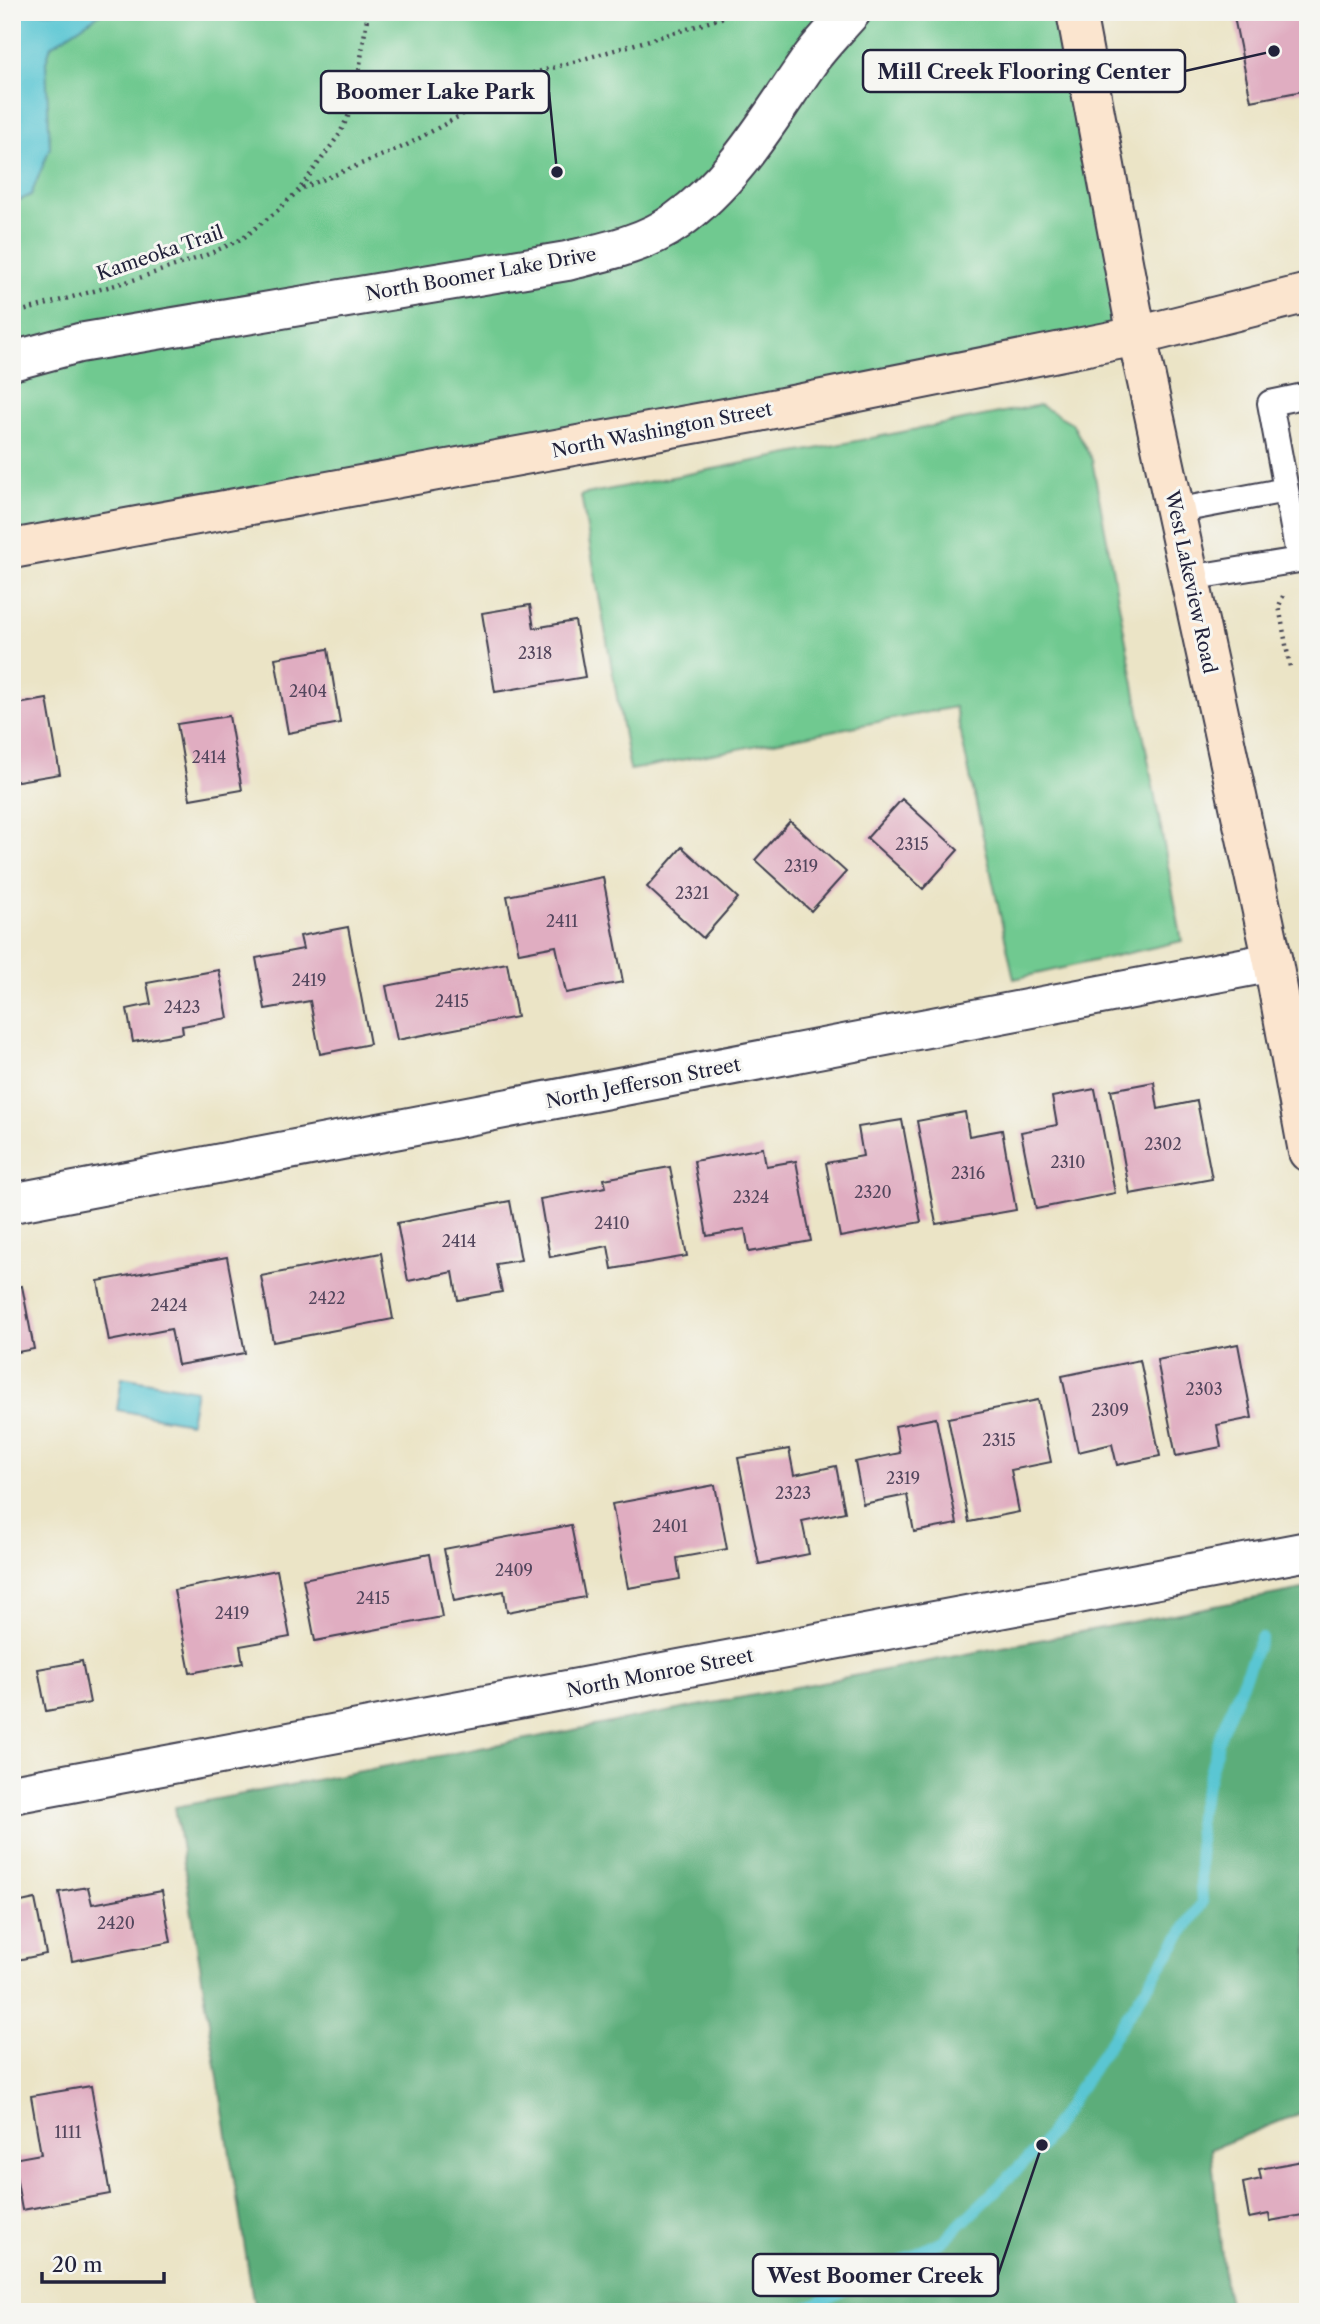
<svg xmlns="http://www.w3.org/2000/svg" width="1320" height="2324" font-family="'Libre Caslon Text',serif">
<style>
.green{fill:#6fc990;stroke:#487666;stroke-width:2}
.forest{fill:#5bad7a;stroke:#3e685a;stroke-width:2}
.water{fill:#5ac6d3;stroke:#3e7487;stroke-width:2}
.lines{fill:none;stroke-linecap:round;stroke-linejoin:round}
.stream{stroke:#5ac6d3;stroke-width:12}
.building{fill:#e0adc1}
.lane-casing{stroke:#403f50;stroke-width:28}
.street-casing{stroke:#403f50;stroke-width:42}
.secondary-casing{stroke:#403f50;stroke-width:42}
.path{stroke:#403f50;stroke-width:4.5;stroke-dasharray:2 5;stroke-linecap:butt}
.lane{stroke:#fff;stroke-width:24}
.street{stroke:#fff;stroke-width:38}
.secondary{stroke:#fbe5cf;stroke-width:38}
.labels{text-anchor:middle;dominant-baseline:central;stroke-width:6;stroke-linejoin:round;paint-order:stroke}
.number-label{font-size:16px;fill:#52455c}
.street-label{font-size:19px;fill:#22223b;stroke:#f6f6f2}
.leader{fill:none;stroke:#22223b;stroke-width:2.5}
.callout-dot{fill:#22223b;stroke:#f6f6f2;stroke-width:2.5}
.callout{fill:#f6f6f2;stroke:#22223b;stroke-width:2.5}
.callout-label{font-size:21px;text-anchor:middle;font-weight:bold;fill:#22223b}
</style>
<rect width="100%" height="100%" fill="#f6f6f2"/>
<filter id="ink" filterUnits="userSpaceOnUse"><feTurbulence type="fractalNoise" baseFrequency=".0143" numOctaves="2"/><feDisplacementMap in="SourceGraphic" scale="14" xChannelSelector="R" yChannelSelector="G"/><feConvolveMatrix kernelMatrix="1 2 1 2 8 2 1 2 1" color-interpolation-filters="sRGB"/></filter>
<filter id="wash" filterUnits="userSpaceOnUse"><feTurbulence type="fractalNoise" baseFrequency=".00686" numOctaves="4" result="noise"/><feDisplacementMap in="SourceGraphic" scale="28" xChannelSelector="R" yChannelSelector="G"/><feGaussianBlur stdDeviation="1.57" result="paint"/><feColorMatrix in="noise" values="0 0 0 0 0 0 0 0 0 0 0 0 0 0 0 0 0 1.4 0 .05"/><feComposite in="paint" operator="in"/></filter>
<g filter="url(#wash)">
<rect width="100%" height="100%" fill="#ebe4c6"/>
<path class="green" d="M12 12H1071L1133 333 12 542Z
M1040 405 1072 423 1092 460 1182 941 1014 979 955 707 630 770 581 495Z"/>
<path class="forest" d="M1308 1588V2110L1211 2149 1225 2285 1231 2312H255L175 1807Z"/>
<path class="water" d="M12 12H103L51 46 46 62 50 148 31 195 12 204Z
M122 1377 196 1390 190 1423 117 1410Z"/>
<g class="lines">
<path class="stream" d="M799 2312 943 2241 1042 2145 1202 1903 1198 1816 1221 1733 1261 1638"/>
</g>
<g id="blocks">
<path class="building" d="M1233 12H1308V90L1251 101Z
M530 605 534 628 575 621 585 677 495 692 482 613Z
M328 649 340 723 288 733 275 658Z
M47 699 60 774 12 782V705Z
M229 716 242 790 190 799 177 724Z
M902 799 958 850 923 889 867 838Z
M790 821 846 872 811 911 755 860Z
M682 847 738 898 703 938 647 887Z
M603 877 623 982 566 993 556 946 519 953 507 896Z
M348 927 370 1044 320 1054 310 1001 265 1009 256 958 303 949 300 936Z
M507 963 517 1017 397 1040 386 986Z
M219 970 228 1018 182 1026 183 1033 133 1042 127 1009 151 1004 147 983Z
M1154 1082 1158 1109 1197 1101 1212 1179 1130 1194 1111 1090Z
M1095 1089 1115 1193 1036 1209 1021 1132 1057 1125 1052 1097Z
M965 1112 969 1136 1002 1130 1016 1210 936 1224 917 1121Z
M902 1120 921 1222 840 1237 826 1163 863 1156 858 1127Z
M763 1148 766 1166 796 1161 811 1241 749 1252 745 1229 707 1236 694 1161Z
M670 1167 687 1256 612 1269 608 1246 550 1257 540 1199 606 1187 604 1179Z
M510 1201 521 1260 496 1264 502 1292 458 1300 453 1272 408 1281 397 1223Z
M381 1253 393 1319 273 1342 261 1276Z
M227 1257 245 1353 178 1365 171 1329 109 1341 98 1281Z
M22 1286 34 1349 12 1353V1288Z
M1238 1344 1252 1418 1217 1425 1221 1447 1176 1456 1157 1360Z
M1140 1360 1160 1456 1117 1465 1112 1444 1078 1452 1062 1376Z
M1038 1400 1051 1462 1011 1470 1019 1512 969 1522 948 1418Z
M936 1418 957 1524 914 1532 907 1495 863 1504 855 1462 900 1453 895 1426Z
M789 1449 794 1475 836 1466 845 1512 802 1521 809 1554 759 1564 738 1458Z
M715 1485 727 1549 677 1558 680 1579 628 1588 612 1504Z
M571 1525 585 1597 507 1612 504 1591 454 1601 444 1549Z
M430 1554 442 1617 315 1641 303 1579Z
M277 1570 290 1637 240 1646 243 1663 190 1673 174 1590Z
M82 1661 90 1703 46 1711 38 1669Z
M88 1887 92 1904 162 1891 171 1942 72 1961 59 1892Z
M35 1899 46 1954 12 1961V1904Z
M91 2086 110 2194 22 2210 13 2159 41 2154 31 2096Z
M1308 2160V2214L1270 2221 1269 2214 1249 2218 1243 2183 1261 2179 1259 2169Z"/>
</g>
</g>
<g filter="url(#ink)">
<use href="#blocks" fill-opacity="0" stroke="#403f50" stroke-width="2"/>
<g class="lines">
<g class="lane-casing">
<path id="lane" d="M1175 511 1286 490
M1189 578 1299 560 1270 403 1308 395"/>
</g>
<g class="street-casing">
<path id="street" d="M12 361 79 343 567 261C604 252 645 244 677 221 736 179 771 115 812 57 824 41 838 27 851 12
M12 1203 1273 962
M12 1794 1308 1551"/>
</g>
<g class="secondary-casing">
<path id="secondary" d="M1076 12 1137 336 1273 962 1308 1152
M12 549 758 412 1137 336 1308 293"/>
</g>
<path class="path" d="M301 187 339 135 354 104 368 12
M12 314 133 280 204 256 242 239 277 211 300 189 405 146 465 113 505 80 549 69 687 29 721 18 729 12
M1283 596 1279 606 1290 667"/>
<use href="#lane" class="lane"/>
<use href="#street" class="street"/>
<use href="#secondary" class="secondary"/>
</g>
</g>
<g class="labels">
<g class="number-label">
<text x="535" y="653">2318</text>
<text x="308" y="691">2404</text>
<text x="209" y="757">2414</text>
<text x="912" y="844">2315</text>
<text x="801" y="866">2319</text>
<text x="692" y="893">2321</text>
<text x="562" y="921">2411</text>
<text x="309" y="980">2419</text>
<text x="452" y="1001">2415</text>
<text x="182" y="1007">2423</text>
<text x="1163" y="1144">2302</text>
<text x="1068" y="1162">2310</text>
<text x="968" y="1173">2316</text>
<text x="873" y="1192">2320</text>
<text x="751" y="1197">2324</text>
<text x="612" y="1223">2410</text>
<text x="459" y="1241">2414</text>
<text x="327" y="1298">2422</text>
<text x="169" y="1305">2424</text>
<text x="1204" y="1389">2303</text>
<text x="1110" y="1410">2309</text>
<text x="999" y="1440">2315</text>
<text x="903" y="1478">2319</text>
<text x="793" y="1493">2323</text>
<text x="670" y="1526">2401</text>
<text x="514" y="1570">2409</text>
<text x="373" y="1598">2415</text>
<text x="232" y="1613">2419</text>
<text x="116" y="1923">2420</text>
<text x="68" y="2132">1111</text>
</g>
<g class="street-label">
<text transform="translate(160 253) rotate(-19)">Kameoka Trail</text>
<text transform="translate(481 274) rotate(-10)">North Boomer Lake Drive</text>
<text transform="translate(662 430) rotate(-11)">North Washington Street</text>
<text transform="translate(1191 582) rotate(78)">West Lakeview Road</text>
<text transform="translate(643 1083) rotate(-11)">North Jefferson Street</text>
<text transform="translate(660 1673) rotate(-11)">North Monroe Street</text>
</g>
</g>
<path class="leader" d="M1274 51L1185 71M557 172L549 92M1042 2145L998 2275"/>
<g class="callout-dot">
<circle cx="1274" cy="51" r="7"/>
<circle cx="557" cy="172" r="7"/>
<circle cx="1042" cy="2145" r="7"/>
</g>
<g class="callout">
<rect x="863" y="50" width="322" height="42" rx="7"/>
<rect x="321" y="71" width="228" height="42" rx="7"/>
<rect x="753" y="2254" width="245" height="42" rx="7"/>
</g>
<g class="callout-label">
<text x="1024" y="79">Mill Creek Flooring Center</text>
<text x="435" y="99">Boomer Lake Park</text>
<text x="875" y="2283">West Boomer Creek</text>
</g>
<rect width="1320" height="2324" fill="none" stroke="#f6f6f2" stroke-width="42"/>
<path d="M42 2272v10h122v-10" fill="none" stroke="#22223b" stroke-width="3.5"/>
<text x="52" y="2272" font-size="21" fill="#22223b" stroke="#f6f6f2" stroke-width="5" paint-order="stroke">20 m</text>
</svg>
